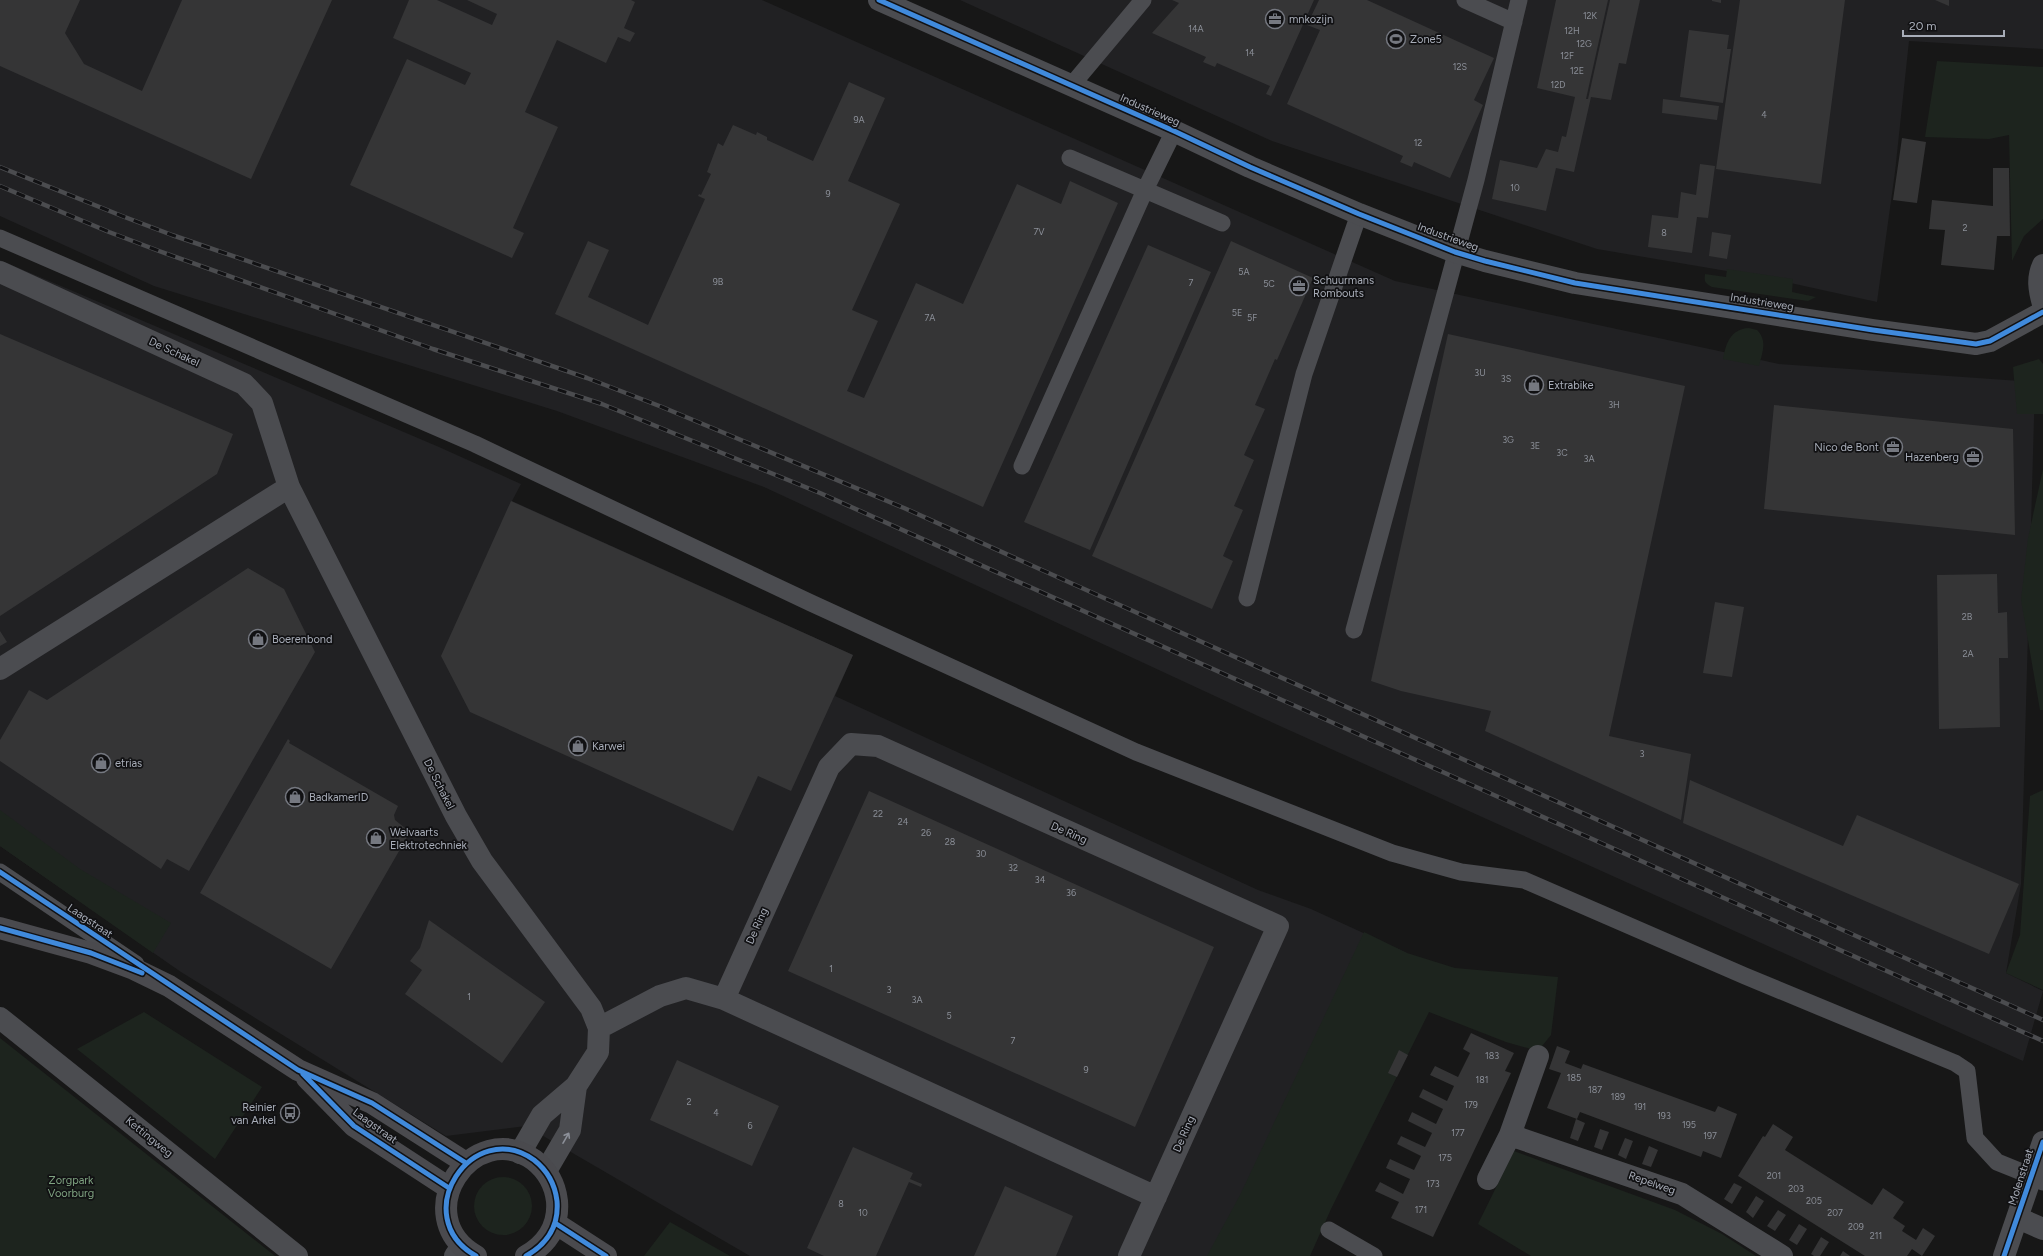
<svg xmlns="http://www.w3.org/2000/svg" width="2043" height="1256" font-family="Figtree,sans-serif">
<style>
.built{fill:#212123}
.green{fill:#1d241e}
.building{fill:#353536}
.lines{fill:none;stroke-linecap:round;stroke-linejoin:round}
.lane{stroke:#4b4c50;stroke-width:17}
.street{stroke:#4b4c50;stroke-width:22}
.secondary{stroke:#4a4a4e;stroke-width:22}
.rail-casing{stroke:#4b4c4f;stroke-width:4.5}
.rail{stroke:#111113;stroke-width:3;stroke-dasharray:9;stroke-linecap:butt}
.cycleway-casing{stroke:#111113;stroke-width:8}
.cycleway{stroke:#408adc;stroke-width:5}
.oneway{stroke:#8c9099}
.labels{text-anchor:middle;dominant-baseline:central;stroke-width:3.5;stroke-linejoin:round;paint-order:stroke}
.number-label{font-size:9px;fill:#8b8f98}
.poi-label{font-size:11px;fill:#a8adb8;stroke:#111113;text-anchor:start}
.street-label{font-size:11px;fill:#a8adb8;stroke:#111113}
.park-label{font-size:11px;fill:#7fa381;stroke:#111113}
</style>
<rect width="100%" height="100%" fill="#171717"/>
<path class="built" d="M0 0H762L1395 281 1779 364 2035 382 2021 884 2006 973 2043 991 2023 1061 1258 716 764 487 557 411 154 286 0 216Z
M960 0H2043V49L1909 41 1895 172 1877 302 1768 278 1597 249 1272 141Z
M0 260 439 447 521 484 512 501 853 655 835 696 1258 890 1311 909 1407 953 1271 1256H750L526 1126 446 1136 181 972 0 846Z"/>
<path class="green" d="M1937 61 2043 67V219L2024 236 2012 261 2009 135 1989 139 1925 137Z
M1727 269 1793 279 1792 292 1816 297 1808 301 1712 287C1705 284 1704 281 1705 274L1726 277Z
M1749 328 1757 330C1768 341 1762 353 1759 366L1723 359C1726 344 1730 329 1749 328Z
M2039 359 2043 364V414H2017L2013 367Z
M2043 469V710H2040L2021 600 2028 538Z
M2043 790V990L2006 973 2020 935 2030 796Z
M0 810 80 869 171 923 153 953 0 846Z
M1364 932 1407 953 1455 968 1558 977 1551 1035 1538 1051 1506 1042 1429 1012 1331 1209 1310 1256H1207L1240 1195Z
M144 1012 262 1087 215 1159 77 1049Z
M0 1038 275 1256H0Z
M1514 1151 1675 1210 1722 1234 1756 1256H1531L1478 1224Z
M474 1206a29 29 0 1 1 58 0a29 29 0 1 1-58 0Z
M670 1222 730 1256H644Z"/>
<path class="building" d="M0 0H80L65 33 84 64 142 91 182 0H332L251 179 0 66Z
M409 0H437L492 25 497 14 467 0H631L635 2 624 28 635 33 630 42 618 37 606 63 557 40 525 112 558 127 513 228 524 233 512 258 350 185 407 59 465 85 471 73 393 38Z
M1172 0H1314L1271 96 1266 94 1270 86 1217 63 1215 67 1203 62 1206 57 1152 33 1179 3Z
M1319 0H1367L1494 58 1474 100 1483 105 1450 178 1414 162 1412 167 1400 162 1403 156 1287 104 1320 30 1307 25Z
M1556 0H1608L1586 99H1588L1610 0H1640L1626 64 1619 63 1611 100 1591 97 1574 172 1556 168 1546 211 1492 199 1500 160 1537 168 1546 149 1558 152 1562 136 1566 137 1575 97 1537 88Z
M1712 0H1721V3L1712 1Z
M1740 0H1845L1821 184 1716 169Z
M1935 0H1949V6Z
M1689 30 1729 35 1727 49H1731L1723 103 1680 97Z
M849 82 885 98 848 181 900 204 852 310 878 321 847 391 864 398 916 283 963 304 1017 184 1061 204 1070 181 1118 203 983 507 555 314 588 241 609 250 588 297 648 325 705 199 698 196 699 194 701 195 711 174 707 172 718 143 723 146 733 125 756 135 757 132 767 137V140L813 161Z
M1663 99 1719 106 1717 120 1662 113Z
M1902 138 1926 142 1917 203 1893 200Z
M1700 164 1715 166 1708 218 1697 217 1692 253 1648 247 1652 215 1678 218 1681 192 1696 195Z
M1993 168H2009L2010 236H1997L1994 270 1941 265 1945 230 1929 229 1932 200 1993 206Z
M1712 232 1731 235 1727 259 1709 256Z
M1231 241 1313 278 1277 360 1275 359 1255 405 1265 409 1244 455 1254 460 1234 506 1243 510 1223 556 1233 561 1212 609 1092 556Z
M1148 245 1211 272 1090 550 1024 522Z
M0 334 233 434 217 474 0 616Z
M1448 334 1685 386 1609 736 1691 754 1681 820 1485 731 1491 711 1401 691 1371 681Z
M1774 405 2013 429 2015 535 1764 509Z
M511 501 853 655 791 791 758 776 733 831 470 712 441 656Z
M248 568 284 589 315 652 189 871 167 859 161 869 0 761V740L29 690 47 700Z
M1997 574 1998 613 2007 612 2008 658H1999L2000 727 1939 729 1937 575Z
M1715 602 1744 607 1732 677 1703 673Z
M0 631 7 642 0 646Z
M288 739 290 741 289 743 398 806 394 815 395 820 410 832 331 969 200 893Z
M1690 780 1843 846 1857 815 2019 884 1989 954 1683 823Z
M869 791 1214 947 1135 1127 788 971Z
M429 920 545 1002 502 1063 405 994 422 970 410 961 420 948Z
M1471 1033 1514 1053 1505 1071 1511 1073 1433 1237 1391 1218 1399 1202 1375 1191 1380 1182 1403 1194 1410 1179 1386 1168 1390 1159 1414 1170 1421 1156 1397 1144 1401 1136 1425 1147 1432 1133 1408 1121 1412 1112 1436 1124 1443 1109 1419 1097 1423 1089 1447 1101 1454 1086 1430 1075 1435 1066 1458 1077 1470 1053 1463 1049Z
M1557 1046 1570 1051 1565 1063 1581 1069 1583 1064 1715 1112 1718 1106 1737 1114 1721 1158 1703 1151 1701 1157 1580 1112 1577 1119 1547 1108 1561 1073 1549 1069Z
M1399 1050 1408 1055 1397 1077 1388 1073Z
M677 1060 779 1106 752 1166 650 1120Z
M1576 1119 1585 1123 1578 1141 1570 1138Z
M1773 1124 1793 1137 1785 1150 1872 1205 1883 1188 1904 1202 1893 1218 1905 1226 1902 1231 1916 1240 1923 1228 1935 1236 1922 1256 1912 1249 1907 1256H1865L1738 1176 1763 1136 1765 1137Z
M1600 1129 1609 1132 1602 1150 1594 1147Z
M1625 1138 1633 1141 1626 1159 1618 1155Z
M1649 1146 1658 1150 1651 1167 1642 1164Z
M853 1147 913 1173 910 1179 922 1184 921 1187 909 1182 876 1256H824L807 1248Z
M1734 1183 1742 1187 1732 1204 1724 1199Z
M1005 1186 1073 1216 1056 1256H974Z
M1756 1196 1764 1201 1753 1218 1746 1212Z
M1778 1210 1786 1215 1775 1231 1767 1226Z
M1799 1224 1807 1229 1797 1245 1789 1240Z
M1821 1237 1829 1242 1820 1256H1814L1811 1254Z
M1843 1251 1850 1256H1840Z"/>
<g class="lines">
<path class="lane" d="M1465 0 1514 22
M1071 86 1143 0
M1070 158 1222 223
M0 238 475 444 811 603 1136 752 1392 853 1461 872 1524 880 1745 976 1955 1063 1967 1071 1975 1138 1997 1162 2032 1176 2043 1182
M1022 466 1145 190 1174 131
M1247 598 1304 374 1359 214
M1354 630 1476 180 1519 0
M0 872 136 964
M1329 1230 1374 1256"/>
<path class="street" d="M879 0 1174 131 1250 167 1359 214 1455 252 1485 261 1575 283 1873 330 1976 344 1990 341 2043 312
M2043 265C2037 278 2039 290 2043 304
M0 272 244 384 262 403 289 487 456 816 482 861 591 1008 599 1028 598 1052 576 1086 542 1115 520 1153
M0 669 289 487
M724 999 829 767 851 744 878 746 1278 926 1129 1256
M0 1018 297 1256
M599 1028 660 996 686 988 724 999 1156 1197
M1510 1135 1538 1056
M546 1171 570 1130 576 1086
M1488 1179 1510 1135 1682 1194 1782 1256
M2018 1218 2043 1229
M455 1256 462 1246
M2004 1256 2043 1142"/>
<path class="secondary" d="M0 928 91 953 134 969 169 986 298 1070 372 1103 466 1163
M307 1078 354 1126 449 1188
M555 1223 606 1256
M476 1256C406 1216 473 1116 534 1160 548 1171 555 1184 557 1201 559 1226 547 1244 526 1256"/>
<g class="rail-casing">
<path id="rail" d="M0 167 122 216 172 235 587 378 662 407 904 508 2043 1020
M0 186 109 232 159 251 433 349 602 404 820 493 2043 1041"/>
</g>
<use href="#rail" class="rail"/>
<g class="cycleway-casing">
<path id="cycleway" d="M879 0 1174 131 1250 167 1359 214 1455 252 1485 261 1575 283 1873 330 1976 344 1990 341 2043 312
M0 872 298 1070 372 1103 466 1163
M0 928 91 953 142 973
M303 1074 354 1126 449 1188
M555 1223 606 1256
M476 1256C406 1216 473 1116 534 1160 548 1171 555 1184 557 1201 559 1226 547 1244 526 1256
M2004 1256 2043 1142"/>
</g>
<use href="#cycleway" class="cycleway"/>
</g>
<defs><path id="oneway-shaft" d="M-6 0H5M1.5-3L5.5 0L1.5 3" fill="none" stroke-width="1.6" stroke-linecap="round" stroke-linejoin="round"/></defs>
<use class="oneway" href="#oneway-shaft" transform="translate(566 1138) rotate(-60)"/>
<defs>
<g id="office-ring" transform="scale(1)"><circle r="9.5" fill="#111113" stroke="#757880" stroke-width="1.5"/><path d="M-6-3h4V-5.5h4V-3h4V5H-6ZM-1-4.5V-3h2v-1.5ZM-6 0V1H6V0Z" fill="#757880"/></g>
<g id="stadium-ring" transform="scale(1)"><circle r="9.5" fill="#111113" stroke="#757880" stroke-width="1.5"/><path d="M0-5a6.5 5 0 1 0 0 10a6.5 5 0 1 0 0-10ZM-3.5-1.8h7v3.6h-7Z" fill="#757880"/></g>
<g id="shop-ring" transform="scale(1)"><circle r="9.5" fill="#111113" stroke="#757880" stroke-width="1.5"/><path d="M-5-2.5h2.3a2.7 3.5 0 0 1 5.4 0H5L5.5 6h-11ZM-1.5-2.5h3a1.5 2.3 0 0 0-3 0Z" fill="#757880"/></g>
<g id="bus-ring" transform="scale(1)"><circle r="9.5" fill="#111113" stroke="#757880" stroke-width="1.5"/><path d="M-5-6H5V4H4V6H2V4H-2V6H-4V4H-5ZM-3.5-4V0h7V-4ZM-3.5 1.2v1.5H-2V1.2ZM2 1.2v1.5H3.5V1.2Z" fill="#757880"/></g>
</defs>
<g fill-rule="evenodd">
<use href="#office-ring" x="1275" y="19"/>
<use href="#stadium-ring" x="1396" y="39"/>
<use href="#office-ring" x="1299" y="286"/>
<use href="#shop-ring" x="1534" y="385"/>
<use href="#office-ring" x="1893" y="447"/>
<use href="#office-ring" x="1973" y="457"/>
<use href="#shop-ring" x="258" y="639"/>
<use href="#shop-ring" x="578" y="746"/>
<use href="#shop-ring" x="101" y="763"/>
<use href="#shop-ring" x="295" y="797"/>
<use href="#shop-ring" x="376" y="838"/>
<use href="#bus-ring" x="290" y="1113"/>
</g>
<g class="labels">
<g class="number-label">
<text x="1590" y="15">12K</text>
<text x="1196" y="28">14A</text>
<text x="1572" y="30">12H</text>
<text x="1584" y="43">12G</text>
<text x="1250" y="52">14</text>
<text x="1567" y="55">12F</text>
<text x="1460" y="66">12S</text>
<text x="1577" y="70">12E</text>
<text x="1558" y="84">12D</text>
<text x="1764" y="114">4</text>
<text x="859" y="119">9A</text>
<text x="1418" y="142">12</text>
<text x="1515" y="187">10</text>
<text x="828" y="193">9</text>
<text x="1965" y="227">2</text>
<text x="1039" y="231">7V</text>
<text x="1664" y="232">8</text>
<text x="1244" y="271">5A</text>
<text x="718" y="281">9B</text>
<text x="1191" y="282">7</text>
<text x="1269" y="283">5C</text>
<text x="1237" y="312">5E</text>
<text x="930" y="317">7A</text>
<text x="1252" y="317">5F</text>
<text x="1480" y="372">3U</text>
<text x="1506" y="378">3S</text>
<text x="1614" y="404">3H</text>
<text x="1508" y="439">3G</text>
<text x="1535" y="445">3E</text>
<text x="1562" y="452">3C</text>
<text x="1589" y="458">3A</text>
<text x="1967" y="616">2B</text>
<text x="1968" y="653">2A</text>
<text x="1642" y="753">3</text>
<text x="878" y="813">22</text>
<text x="903" y="821">24</text>
<text x="926" y="832">26</text>
<text x="950" y="841">28</text>
<text x="981" y="853">30</text>
<text x="1013" y="867">32</text>
<text x="1040" y="879">34</text>
<text x="1071" y="892">36</text>
<text x="831" y="968">1</text>
<text x="889" y="989">3</text>
<text x="469" y="996">1</text>
<text x="917" y="999">3A</text>
<text x="949" y="1015">5</text>
<text x="1013" y="1040">7</text>
<text x="1492" y="1055">183</text>
<text x="1086" y="1069">9</text>
<text x="1574" y="1077">185</text>
<text x="1482" y="1079">181</text>
<text x="1595" y="1089">187</text>
<text x="1618" y="1096">189</text>
<text x="689" y="1101">2</text>
<text x="1471" y="1104">179</text>
<text x="1640" y="1106">191</text>
<text x="716" y="1112">4</text>
<text x="1664" y="1115">193</text>
<text x="1689" y="1124">195</text>
<text x="750" y="1125">6</text>
<text x="1458" y="1132">177</text>
<text x="1710" y="1135">197</text>
<text x="1445" y="1157">175</text>
<text x="1774" y="1175">201</text>
<text x="1433" y="1183">173</text>
<text x="1796" y="1188">203</text>
<text x="1814" y="1200">205</text>
<text x="841" y="1203">8</text>
<text x="1421" y="1209">171</text>
<text x="863" y="1212">10</text>
<text x="1835" y="1212">207</text>
<text x="1856" y="1226">209</text>
<text x="1876" y="1235">211</text>
</g>
<g class="poi-label">
<text x="1289" y="19">mnkozijn</text>
<text x="1410" y="39">Zone5</text>
<text x="1313" y="280">Schuurmans<tspan x="1313" dy="13">Rombouts</tspan></text>
<text x="1548" y="385">Extrabike</text>
<text x="1879" y="447" text-anchor="end">Nico de Bont</text>
<text x="1959" y="457" text-anchor="end">Hazenberg</text>
<text x="272" y="639">Boerenbond</text>
<text x="592" y="746">Karwei</text>
<text x="115" y="763">etrias</text>
<text x="309" y="797">BadkamerID</text>
<text x="390" y="832">Welvaarts<tspan x="390" dy="13">Elektrotechniek</tspan></text>
<text x="276" y="1107" text-anchor="end">Reinier<tspan x="276" dy="13">van Arkel</tspan></text>
</g>
<g class="street-label">
<text transform="translate(1150 110) rotate(24)">Industrieweg</text>
<text transform="translate(1448 237) rotate(20)">Industrieweg</text>
<text transform="translate(1762 302) rotate(9)">Industrieweg</text>
<text transform="translate(174 352) rotate(25)">De Schakel</text>
<text transform="translate(439 784) rotate(63)">De Schakel</text>
<text transform="translate(1069 833) rotate(24)">De Ring</text>
<text transform="translate(90 921) rotate(34)">Laagstraat</text>
<text transform="translate(757 926) rotate(-66)">De Ring</text>
<text transform="translate(375 1126) rotate(36)">Laagstraat</text>
<text transform="translate(1184 1134) rotate(-66)">De Ring</text>
<text transform="translate(149 1137) rotate(39)">Kettingweg</text>
<text transform="translate(2021 1177) rotate(-72)">Molenstraat</text>
<text transform="translate(1652 1183) rotate(19)">Repelweg</text>
</g>
<g class="park-label">
<text x="71" y="1180">Zorgpark<tspan x="71" dy="13">Voorburg</tspan></text>
</g>
</g>
<path d="M1903 30v6h101v-6" fill="none" stroke="#a8adb8" stroke-width="2"/>
<text x="1909" y="30" font-size="12" fill="#a8adb8" stroke="#111113" stroke-width="3" paint-order="stroke">20 m</text>
</svg>
